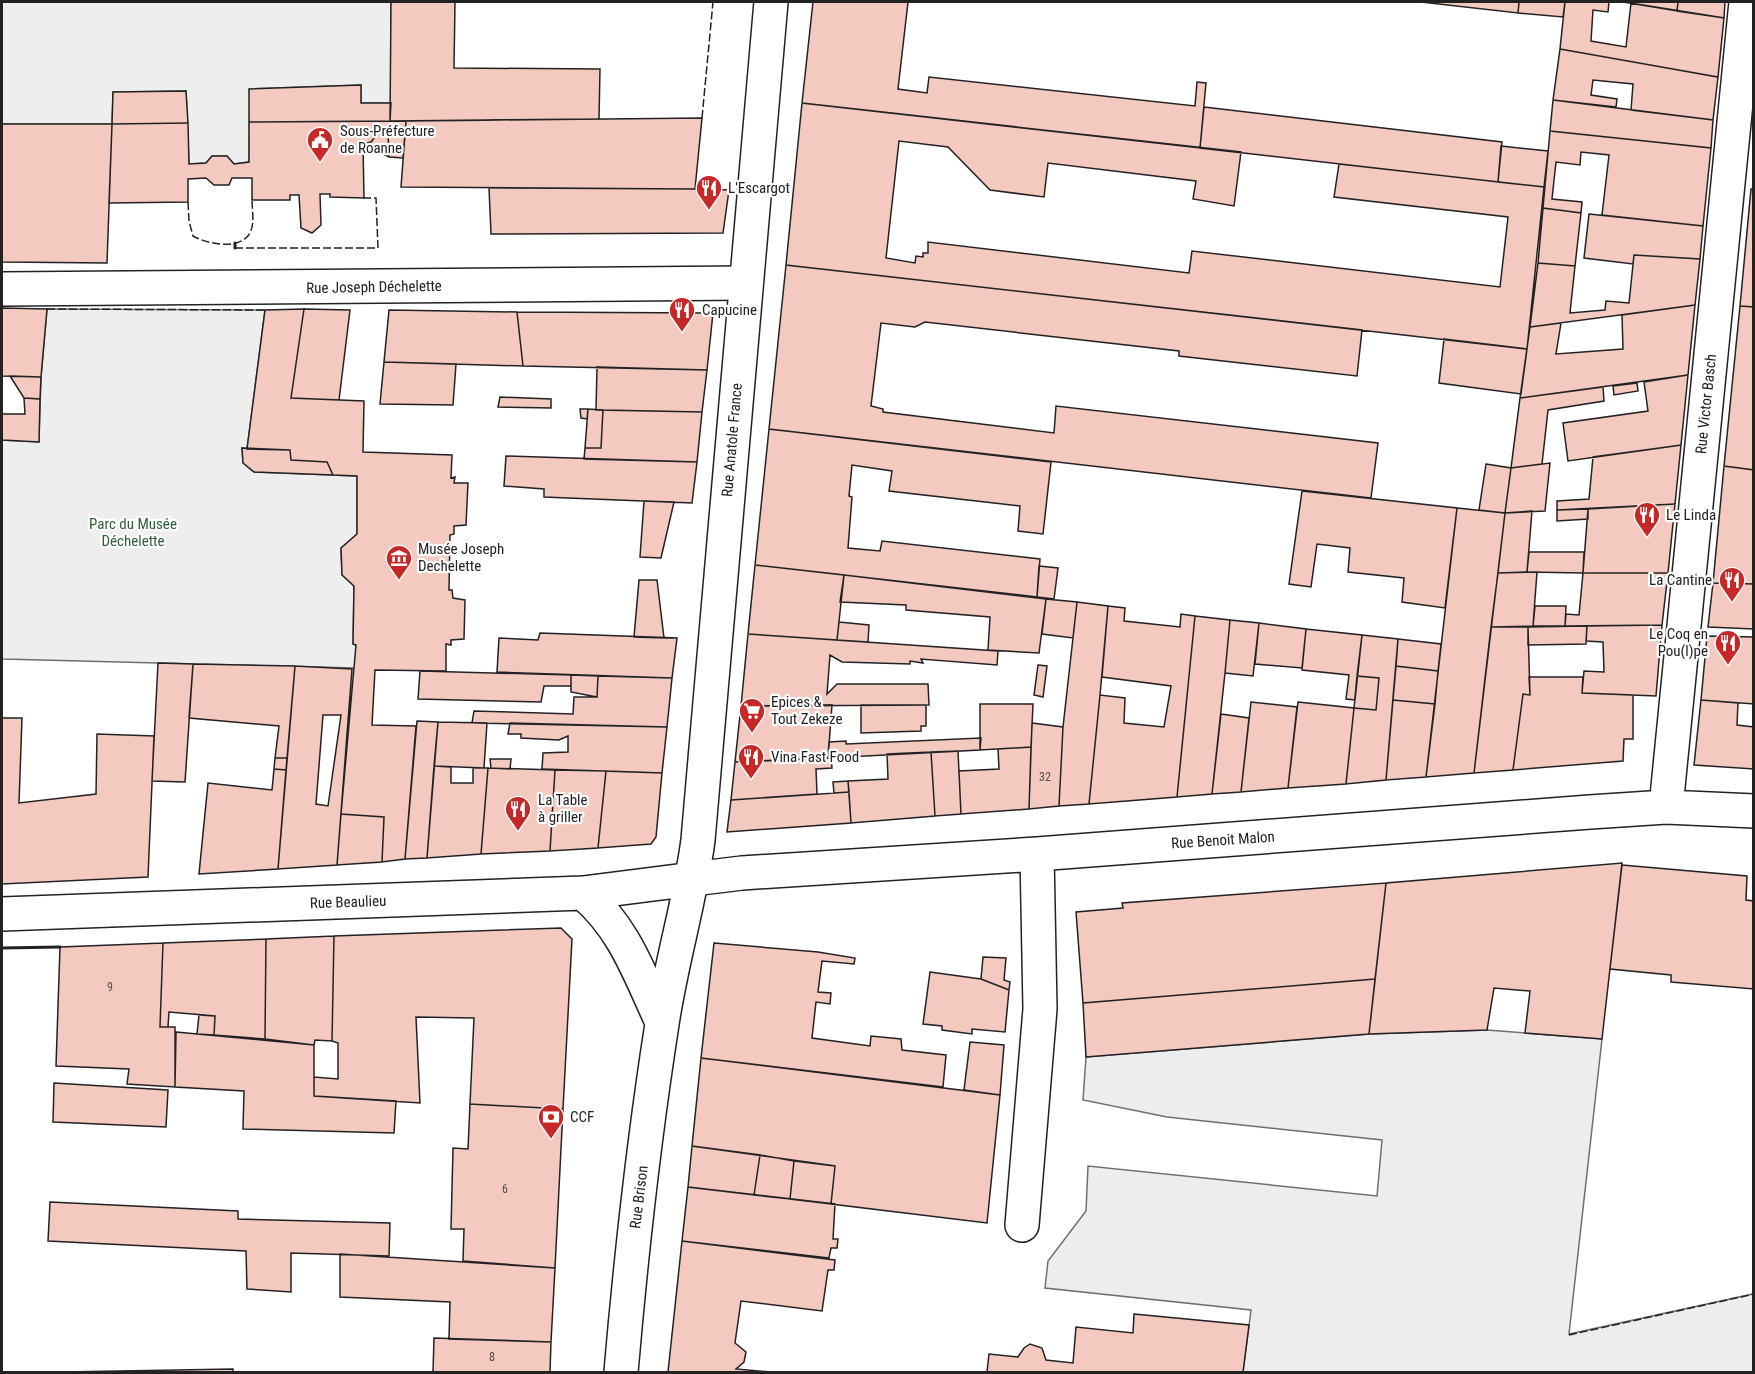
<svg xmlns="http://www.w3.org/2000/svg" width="1755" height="1374" font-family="'Roboto Condensed',sans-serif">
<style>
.green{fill:#eee;stroke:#6f6f6f;stroke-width:1.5}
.parking{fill:#ededed;stroke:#6f6f6f;stroke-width:1.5}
.building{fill:#f3c9c0;stroke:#222;stroke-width:1.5;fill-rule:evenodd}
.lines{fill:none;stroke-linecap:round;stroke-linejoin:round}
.street-casing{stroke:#222;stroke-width:36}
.secondary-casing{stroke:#222;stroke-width:36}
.street{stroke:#fff;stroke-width:33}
.secondary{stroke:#fff;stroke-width:33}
.fence{stroke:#222;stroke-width:1.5;stroke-dasharray:8 3;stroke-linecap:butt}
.wall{stroke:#222;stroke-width:3}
.labels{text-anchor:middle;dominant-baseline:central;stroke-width:4.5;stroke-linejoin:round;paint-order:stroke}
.number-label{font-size:12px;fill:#564c4a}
.poi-label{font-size:15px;fill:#222;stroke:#fff;text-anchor:start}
.street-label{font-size:15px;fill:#222;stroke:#fff}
.park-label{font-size:15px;fill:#2f5e38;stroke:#fff}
</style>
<rect width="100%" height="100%" fill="#fff"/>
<path class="green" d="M2 2H391V103H361V85L250 89 249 162 234 164 227 156H212L206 163 189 164 186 91 113 92 112 124H2Z
M47 309 265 310 247 449 242 448 243 463 254 472 357 476V534L341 548 342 575 354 586 353 644 356 645V668L2 659V440L39 442 41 377Z"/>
<path class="parking" d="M1487 1030 1602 1039 1569 1334 1753 1294V1372H1243L1251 1310 1045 1288 1048 1261 1086 1211 1088 1166 1377 1196 1382 1140 1167 1117 1083 1100 1086 1057 1369 1034Z"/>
<path class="building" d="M391 2H455L454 68 600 69 599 119 390 121Z
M813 2H908L898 89 927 93 929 77 1195 106 1197 82 1206 83 1200 148 802 103Z
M1421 2H1519L1518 13Z
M1519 2H1565L1563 17 1518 13Z
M1565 2H1609L1608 12 1593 10 1591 41 1626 47 1631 3 1724 18 1718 77 1560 49Z
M1623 2H1678L1677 11Z
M1678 2H1725L1724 18 1677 11Z
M1560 49 1718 77 1713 120 1631 110 1633 84 1593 80 1591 95 1617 99 1616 107 1553 100Z
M361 85V103H391L390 121 249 122V89Z
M186 91 188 123 112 124 113 92Z
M1553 100 1713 120 1711 148 1550 131Z
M802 103 1241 152 1234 206 1193 199 1196 181 1048 163 1044 197 990 190 948 147 899 141 886 258 915 263 916 256 923 257V253H928V242L1189 273 1192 251 1500 287 1508 217 1334 197 1339 164 1544 187 1527 349 786 265Z
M1204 107 1502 142 1498 182 1200 148Z
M702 118 695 189 401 187 406 121Z
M406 121 403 158 389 157 388 132 378 133 371 142 363 144 364 198 330 197V194H320L321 225 312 233 301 228 299 195H290V200H252V178H232L229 185H214L206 178 188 179V202L109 203 112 124 188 123 189 164 206 163 212 156H227L234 164 249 162V122Z
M2 124H112L107 263 2 262Z
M1550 131 1711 148 1703 226 1602 215 1609 155 1581 152 1580 165 1556 162 1552 199 1582 202 1581 213 1543 208Z
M388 132 389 157 363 144 371 142 378 133Z
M1501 146 1548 151 1544 187 1498 182Z
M489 188 695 189 729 190 723 233 491 234Z
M1751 189 1754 190V307L1740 306Z
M1543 208 1581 213 1575 266 1538 263Z
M1589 214 1703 226 1700 259 1634 255 1633 264 1584 258Z
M1634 255 1700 259 1695 305 1530 327 1538 263 1575 266 1570 313 1605 310 1606 301 1629 303Z
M786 265 1362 330 1357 376 1179 356V351L925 322 915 327 881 323 871 406 883 409V412L1054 433 1056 406 1378 443 1371 498 769 429Z
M1695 305 1688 375 1520 398 1530 327 1561 323 1556 354 1623 349 1622 315Z
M1740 306 1754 307V470L1724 466Z
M2 308 47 309 41 377 2 376Z
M304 309 350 310 339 400 291 398Z
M304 309 291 398 364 401 363 452 452 455 451 478 455 477 454 483H468L466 525 454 526V534L450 535 449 590H452L453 598 465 600 464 639 451 640V645L446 644V671L375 670 372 725 416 726 405 859 382 862 384 817 341 814 356 645 353 644 354 586 342 575 341 548 357 534V476L333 475 327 462 291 460 290 450 247 449 265 310Z
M389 310 517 312 523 366 384 362Z
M517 312 713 313 707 370 523 366Z
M1444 339 1527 349 1521 394 1439 383Z
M384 362 456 364 453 405 380 404Z
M597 367 707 370 702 412 596 410Z
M1688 375 1681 445 1568 461 1563 423 1648 411 1644 382Z
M10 376 41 377 40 399 24 398Z
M1637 383 1638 391 1614 395 1613 386Z
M1603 387 1604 401 1548 410 1542 464 1511 468 1520 398Z
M500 397 551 399V408L498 407Z
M24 398 40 399 39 442 2 440V414H25Z
M580 409H588L587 419 581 418Z
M588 409 603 410 601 448H585Z
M603 410 702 412 697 462 584 459 585 448H601Z
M769 429 1051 462 1043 534 1018 531 1020 506 889 491 892 471 852 465 849 496 852 497 848 548 880 551 882 541 1040 559 1037 597 755 565Z
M1681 445 1675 504 1557 510V501L1589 499 1593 457Z
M242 448 290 450 291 460 327 462 333 475 254 472 243 463Z
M506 456 697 462 692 503 544 497V489L504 486Z
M1550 463 1545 511 1505 513 1511 468Z
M1486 464 1511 468 1505 513 1479 510Z
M1724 466 1754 470V584L1713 583Z
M1302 491 1457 508 1445 608 1402 602 1404 578 1348 572 1350 548 1317 544 1311 587 1289 584Z
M644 501 674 502 661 558 640 557Z
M1675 504 1668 573H1583L1588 509Z
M1457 508 1505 513 1474 773 1426 777Z
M1588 509V519L1557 521V510Z
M1532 511 1527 572 1498 573 1505 513Z
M1529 552H1584L1583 573 1527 572Z
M755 565 844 575 837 640 748 634Z
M1039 566 1058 568 1054 599 1037 597Z
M1537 572 1533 626 1491 627 1498 573Z
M1583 573H1668L1662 625 1565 626 1566 614 1579 615Z
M844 575 1046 599 1039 653 988 650 990 617 906 610V605L840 602Z
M639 580H657L664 638 634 637Z
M1713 583 1754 584V629L1708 627Z
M1046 599 1077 602 1073 638 1042 634Z
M1077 602 1108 606 1100 695 1089 804 1059 806 1063 727Z
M1108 606 1125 608 1124 621 1180 627 1181 614 1195 616 1177 797 1089 804 1100 695 1125 698 1124 723 1164 727 1171 686 1102 677Z
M1535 606H1566L1565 626H1533Z
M1195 616 1230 620 1225 673 1212 794 1177 797Z
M1230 620 1259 623 1253 676 1225 673Z
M839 622 869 625 868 642 837 640Z
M1259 623 1306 629 1302 668 1255 664Z
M1662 625 1656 696 1582 693 1584 671 1604 672 1603 642 1586 641 1587 626Z
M1587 626 1586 644 1528 645V627Z
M1491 627H1528L1530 695 1523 694 1513 770 1474 773Z
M1306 629 1362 635 1355 700 1346 699 1349 675 1302 670Z
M540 633 677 638 672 678 497 672 499 638 538 640Z
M748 634 998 651 997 665 921 659 923 663 910 661V664L842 662 830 655 827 694 837 684H928L929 705 741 706Z
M1362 635 1398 639 1386 780 1346 784 1354 708 1376 710 1379 678 1357 676Z
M1707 636 1754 637V704L1701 700Z
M1398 639 1441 644 1438 671 1396 666Z
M158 663 193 664 185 782 152 781Z
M193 664 295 666 287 758H275L279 726 189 718Z
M1038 665 1047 666 1043 697 1034 695Z
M295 666 352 669 337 865 278 869ZM323 715H341L328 806 316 804Z
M1396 666 1438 671 1435 704 1393 700Z
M420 671 571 675V686H544L541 702 418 699Z
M571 675 598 676 597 697 571 692Z
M598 676 672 678 667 727 472 723 474 711 573 714 574 697H597Z
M1357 676 1379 678 1376 710 1354 708Z
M1529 677H1583L1582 693 1633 695V739H1624L1623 761 1513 770 1523 694 1530 695Z
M1393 700 1435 704 1426 777 1386 780Z
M1701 700 1738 703 1737 725 1754 727V769L1694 765Z
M1251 702 1297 707 1288 788 1241 792Z
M1298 702 1354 708 1346 784 1288 788Z
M980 704H1033L1031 747 980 750Z
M832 705 828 758 735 762 741 706Z
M861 705H926V726H921V731L861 733Z
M1221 714 1249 718 1241 792 1212 794Z
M2 718H22L19 803 96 794 97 734 154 736 148 877 2 884Z
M417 721 438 722 427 858 405 859Z
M438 722 487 723 484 768 434 766Z
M510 723 667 727 662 773 542 769 543 753 568 752V736L559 740 521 738V734H508Z
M1032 723 1063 727 1059 806 1029 809Z
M981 738 980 750 828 758 829 742 846 741V744Z
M1031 747 1029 809 961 814 959 771 999 769 998 749Z
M958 751 961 814 935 816 931 752Z
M931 752 935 816 851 823 848 781 888 779 887 754Z
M275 758H287L286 770 274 769Z
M831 758 832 768 816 769 817 794 731 800 735 762Z
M490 759H511L510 769 491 768Z
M434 766 451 767V783H473V768H488L481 854 427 858Z
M488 768 555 770 550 851 481 854Z
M274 769 286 770 278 869 199 874 208 783 272 790Z
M555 770 606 771 598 848 550 851Z
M606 771 662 773 656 837 651 844 598 848Z
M848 781 849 792 834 793 833 782Z
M849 792 851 823 727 832 731 800Z
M341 814 384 817 382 862 337 865Z
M1622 863 1602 1039 1525 1033 1530 991 1494 988 1487 1030 1369 1034 1386 883Z
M1622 865 1747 876 1746 900 1754 901V989L1671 982V975L1610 969Z
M1386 883 1375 979 1083 1003 1076 912 1123 908 1122 903Z
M561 928 572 939 563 1109 470 1104 474 1018 416 1017 420 1103 314 1096V1077L338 1079V1043L332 1041 334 936Z
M334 936 332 1041 315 1040 314 1045 265 1039 266 939Z
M266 939 265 1039 214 1035 215 1016 169 1012 168 1027H160L163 943Z
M163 943 160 1027H175V1087L127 1084 129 1069 56 1066 60 947Z
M714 943 818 952 855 958 854 964 822 961 818 992 831 993 830 1004 816 1002 812 1038 870 1046 871 1036 901 1039 902 1050 946 1055 943 1087 701 1058Z
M983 957 1006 958 1004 980 1010 982 1009 990 981 979Z
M930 972 981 979 1009 990 1005 1032 972 1029V1034L942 1030V1026L923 1024Z
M1375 979 1369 1034 1086 1057 1083 1003Z
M199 1015 215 1016 214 1035 197 1034Z
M176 1032 314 1045V1096L396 1101 394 1133 243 1129 244 1091 175 1087Z
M970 1042 1004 1045 1000 1095 964 1090Z
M701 1058 1000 1095 987 1223 831 1204 835 1166 692 1146Z
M54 1083 168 1090 166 1127 53 1122Z
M470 1104 563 1109 555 1268 463 1261 464 1229H451L453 1148 468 1149Z
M692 1146 760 1155 754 1195 688 1187Z
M760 1155 794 1161 790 1199 754 1195Z
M794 1161 835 1166 831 1204 790 1199Z
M688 1187 835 1204 833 1239H838L837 1248H831L829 1258 682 1241Z
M50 1202 238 1211V1219L390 1223 389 1256 291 1253V1292L247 1289 246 1251 48 1241Z
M682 1241 835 1260 834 1270H828L822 1311 741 1301 735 1343 746 1352 744 1362 736 1369 771 1372H668Z
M340 1254 555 1268 551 1342 449 1339 450 1302 340 1297Z
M1134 1314 1249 1325 1243 1372H987L989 1354 1018 1357 1024 1348 1030 1344 1042 1348 1046 1360 1073 1363 1076 1327 1133 1333Z
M434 1338 551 1342 550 1372H433Z
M233 1369V1372H62Z"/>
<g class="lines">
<g class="street-casing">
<path id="street" d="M2 289 746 283
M1666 807 1746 2
M693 879 742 873 1037 854 1590 812 1666 807 1754 811
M1022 1225 1040 1009 1037 854"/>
</g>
<g class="secondary-casing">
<path id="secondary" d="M583 893C624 927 640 975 662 1022
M2 914 583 893 693 879
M621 1372C631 1256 644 1139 662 1024 671 962 690 902 698 840L771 2"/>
</g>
<use href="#street" class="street"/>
<use href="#secondary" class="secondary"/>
<path class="fence" d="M702 118 713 2
M188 202 189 221 193 236C207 244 240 251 250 233 255 223 252 210 252 200
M235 248H378L376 198H364
M47 309 265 310
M1569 1335 1754 1294"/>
<path class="wall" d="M235 248V243
M2 948 60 947"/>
</g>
<defs>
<g id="civic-pin" transform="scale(1.35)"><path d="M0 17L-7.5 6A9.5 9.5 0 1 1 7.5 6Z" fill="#c62828" stroke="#fff"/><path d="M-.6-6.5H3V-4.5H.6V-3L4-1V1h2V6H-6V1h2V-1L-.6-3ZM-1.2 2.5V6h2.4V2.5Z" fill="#fff"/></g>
<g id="restaurant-pin" transform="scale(1.35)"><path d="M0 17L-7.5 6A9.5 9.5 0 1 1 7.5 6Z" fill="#c62828" stroke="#fff"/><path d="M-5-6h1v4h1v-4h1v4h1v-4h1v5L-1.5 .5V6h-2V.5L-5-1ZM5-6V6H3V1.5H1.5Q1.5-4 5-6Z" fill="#fff"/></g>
<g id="museum-pin" transform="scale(1.35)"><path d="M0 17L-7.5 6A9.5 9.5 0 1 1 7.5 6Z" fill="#c62828" stroke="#fff"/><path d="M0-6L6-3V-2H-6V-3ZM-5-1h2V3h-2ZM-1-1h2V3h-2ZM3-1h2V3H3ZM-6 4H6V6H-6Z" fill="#fff"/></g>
<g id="supermarket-pin" transform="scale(1.35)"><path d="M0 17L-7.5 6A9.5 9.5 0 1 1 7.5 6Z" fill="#c62828" stroke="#fff"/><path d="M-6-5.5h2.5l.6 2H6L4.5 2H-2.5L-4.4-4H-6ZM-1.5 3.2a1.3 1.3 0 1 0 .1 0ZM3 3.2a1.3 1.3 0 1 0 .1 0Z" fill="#fff"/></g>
<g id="bank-pin" transform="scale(1.35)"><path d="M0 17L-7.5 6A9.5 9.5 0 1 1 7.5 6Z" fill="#c62828" stroke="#fff"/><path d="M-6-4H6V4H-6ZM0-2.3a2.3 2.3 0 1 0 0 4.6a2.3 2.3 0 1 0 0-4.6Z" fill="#fff"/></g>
</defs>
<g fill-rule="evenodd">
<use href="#civic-pin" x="320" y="140"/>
<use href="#restaurant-pin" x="709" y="188"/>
<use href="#restaurant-pin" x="682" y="310"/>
<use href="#restaurant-pin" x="1647" y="515"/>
<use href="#museum-pin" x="399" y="558"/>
<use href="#restaurant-pin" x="1732" y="580"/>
<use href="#restaurant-pin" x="1728" y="643"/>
<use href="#supermarket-pin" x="752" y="711"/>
<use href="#restaurant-pin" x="751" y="757"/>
<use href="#restaurant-pin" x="518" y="809"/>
<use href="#bank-pin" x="551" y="1117"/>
</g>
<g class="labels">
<g class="number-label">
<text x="1045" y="777">32</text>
<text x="110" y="987">9</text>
<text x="505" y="1189">6</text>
<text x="492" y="1357">8</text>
</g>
<g class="poi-label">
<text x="340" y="131">Sous-Préfecture<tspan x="340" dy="17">de Roanne</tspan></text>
<text x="728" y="188">L'Escargot</text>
<text x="702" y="310">Capucine</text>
<text x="1666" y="515">Le Linda</text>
<text x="418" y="549">Musée Joseph<tspan x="418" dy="17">Dechelette</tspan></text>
<text x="1712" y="580" text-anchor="end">La Cantine</text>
<text x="1708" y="634" text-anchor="end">Le Coq en<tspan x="1708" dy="17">Pou(l)pe</tspan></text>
<text x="771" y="702">Epices &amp;<tspan x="771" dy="17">Tout Zekeze</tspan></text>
<text x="771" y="757">Vina Fast Food</text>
<text x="538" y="800">La Table<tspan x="538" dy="17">à griller</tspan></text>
<text x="570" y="1117">CCF</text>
</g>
<g class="street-label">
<text transform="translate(374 287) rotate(-1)">Rue Joseph Déchelette</text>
<text transform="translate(1706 404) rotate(-84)">Rue Victor Basch</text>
<text transform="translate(732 440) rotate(-85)">Rue Anatole France</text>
<text transform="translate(1223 840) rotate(-4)">Rue Benoit Malon</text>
<text transform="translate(348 902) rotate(-2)">Rue Beaulieu</text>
<text transform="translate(639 1197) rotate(-83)">Rue Brison</text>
</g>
<g class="park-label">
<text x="133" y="524">Parc du Musée<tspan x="133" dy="17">Déchelette</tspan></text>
</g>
</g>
<rect width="1755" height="1374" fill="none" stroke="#222222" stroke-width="6"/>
</svg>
